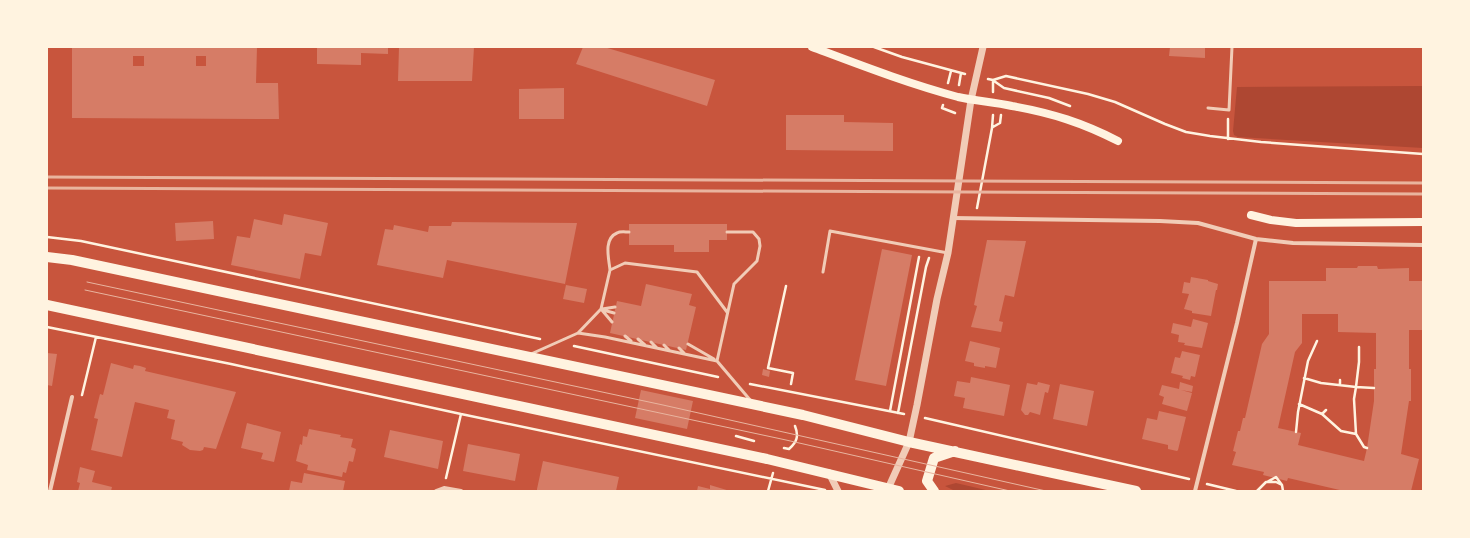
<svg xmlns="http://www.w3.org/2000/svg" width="1470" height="538" font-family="'IBM Plex Serif',serif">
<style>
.green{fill:#ae4732}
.building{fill:#d67c66;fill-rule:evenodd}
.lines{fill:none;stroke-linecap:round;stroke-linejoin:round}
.path{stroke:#fff3e0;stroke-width:2.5}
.service{stroke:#f1ccb7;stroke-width:3}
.minor{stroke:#f1ccb7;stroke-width:4}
.tertiary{stroke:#f1ccb7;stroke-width:7}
.secondary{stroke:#fff3e0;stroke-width:8}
.primary{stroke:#fff3e0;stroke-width:10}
.tram{stroke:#e9b49f;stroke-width:1}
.rail{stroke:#e9b49f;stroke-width:3}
</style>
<rect width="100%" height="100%" fill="#c8553d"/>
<path class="green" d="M1423 86V148L1238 137 1234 135 1233 131 1237 87Z
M956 483 990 491H955L945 486Z"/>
<path class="building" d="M72 47H257L256 83H278L279 119 72 118ZM133 56H144V66H133ZM196 56H206V66H196Z
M317 47H388V54L361 53V65L317 64Z
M399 47H474L472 81H398Z
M583 47H604L715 80 707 106 576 64Z
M1170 47H1205V58L1169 56Z
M564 88V119H519V89Z
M786 115H844V122L893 123V151L786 150Z
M284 214 328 223 321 256 305 253 300 279 231 265 237 236 250 238 254 219 282 225Z
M213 221 214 239 176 241 175 223Z
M452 222 577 223 565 284 447 260 443 278 377 265 385 229 393 230 394 225 428 232 429 226H451Z
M629 224H727V240H709V252H674V245H629Z
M987 240 1026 241 1014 297 1005 295 999 321 1003 322 1001 332 971 327 977 306 974 305Z
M882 249 912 255 886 386 855 380Z
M1358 266H1377L1378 269 1409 268V281H1423V330H1409V369H1411V401H1409L1401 454 1419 459 1411 491H1344L1288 478 1287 481 1263 475 1264 472 1232 465 1236 452 1233 451 1238 431H1240L1243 418H1245L1262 344 1269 334V281H1326V268H1357ZM1302 314H1338V332L1376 333V369H1374V401L1367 448 1364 461 1298 445 1301 433 1278 428 1295 352 1302 343Z
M1191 277 1208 280V281L1218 284 1217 290H1216L1211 316 1192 313V311L1184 309 1189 294 1182 293 1184 282 1190 283Z
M646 284 692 294 689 305 696 307 686 350 610 333 617 301 641 306Z
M566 285 587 289 584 303 563 299Z
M1193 319 1208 323 1202 348 1184 345 1185 343 1178 342 1179 335 1171 333 1173 323 1191 327Z
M970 341 1000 348 996 368 985 366V368L974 366V363L965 361Z
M1182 351 1200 355 1195 377 1191 376 1190 380 1182 378 1183 376 1171 373 1175 357 1180 358Z
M47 353 57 354 52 386 47 385Z
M111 363 133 369 134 365 140 366 146 368 145 371 236 392 216 449 204 447 203 450 200 451 190 450 182 445 183 442 171 439 175 420 167 418 169 410 135 402 122 457 91 450 98 419 94 418 100 394 103 395Z
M763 369 770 371 769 377 762 375Z
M971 377 1010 385 1004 416 963 408 965 398 954 396 957 381 970 383Z
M1038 382 1050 385 1048 393 1045 392 1040 415 1030 412 1028 415H1025L1021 410 1027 383 1037 385Z
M1180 382 1193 386 1192 392 1181 390 1192 393 1187 411 1162 404 1164 397 1159 395 1162 385 1179 389Z
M1060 384 1094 391 1087 426 1053 419Z
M641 390 693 401 687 429 635 418Z
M1159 411 1186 417 1178 450 1177 451 1168 449V445L1142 439 1147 418 1157 420Z
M247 423 281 432 274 462 261 459 263 453 241 448Z
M309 429 341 435 340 437 353 439 351 447 356 449 353 462 349 461 346 473 343 472 342 477 307 470 308 465 296 461 300 444 302 445 303 436 307 437Z
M390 430 443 441 438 469 384 457Z
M468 444 520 454 515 481 463 471Z
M543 461 619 477 616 491H537V489Z
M80 467 95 471 92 482 112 487 111 491H78L80 483 77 482Z
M304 473 345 481 343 491H289L291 481 302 483Z
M710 485 730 491H697L698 486 710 489Z"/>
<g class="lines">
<path class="path" d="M874 47 902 57 965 74
M988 79 993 80 1006 76 1088 94 1115 102 1165 124 1186 132 1210 136 1261 142 1423 154
M994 81 1004 88 1049 98 1070 106
M948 83 951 71
M959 85 961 73
M993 92V81
M943 105 942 108 955 113
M993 127 1000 123 1001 115
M1228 139V119
M977 208 992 128 993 115
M47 237 81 241 540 339
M786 286 768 368 793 373 791 384
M47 327 231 364 461 414 825 490
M574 346 718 377
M1304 378 1321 383 1356 387 1359 362V347
M1340 380V385
M750 384 904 414
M82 395 96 337
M1299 404 1322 414 1341 431 1356 434
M890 411 919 257
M898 413 926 267 929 258
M1322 414 1326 410
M925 418 1189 479
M1296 432 1298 412 1308 361 1317 341
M736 436 754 441
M784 448 789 449C797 442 799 436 795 426
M1367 448 1364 447 1356 434 1354 399 1356 387 1374 388
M446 478 461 414
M1267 482 1276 477 1282 485 1283 491
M1207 484 1236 491
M768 491 773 473
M1257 491 1266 482H1276L1282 485"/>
<path class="service" d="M1208 108 1229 110 1232 47
M727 232H753L759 239 760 246 757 261 734 284 717 361 751 401
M610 270C609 259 603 239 617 233 620 231 625 232 629 232
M823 272 830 231 948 253
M601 309 612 322
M602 309 615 307
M603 310 614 313
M578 333 605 337 717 361
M625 336 631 341
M638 339 645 345
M651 342 657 348
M688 344 714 359
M664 345 670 351
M679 348 684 353
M531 354 578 333 601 309 610 270 625 263 697 272 727 312"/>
<path class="minor" d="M953 218 1160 221 1198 223 1256 239 1293 243 1423 245
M50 491 72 397
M436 491 444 488 461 491
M1195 491 1237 323 1256 239"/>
<path class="tertiary" d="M829 473 838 491
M887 491 909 442 917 405 937 299 948 253 971 100 983 47"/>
<path class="secondary" d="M812 47C860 65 909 84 958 97 976 101 994 102 1012 106 1052 113 1083 123 1118 141
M1251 215 1271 220 1296 223 1423 222"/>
<path class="primary" d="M47 257 72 260 803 415 909 442 1136 491
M47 305 767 459 899 491
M934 491 927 481 934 458 955 451"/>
<path class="tram" d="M87 282 663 405 1046 491
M85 290 786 440 1010 491"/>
<path class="rail" d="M47 177 1423 183
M47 188 1423 194"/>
</g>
<rect width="1470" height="538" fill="none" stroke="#fff3e0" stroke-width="96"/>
</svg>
